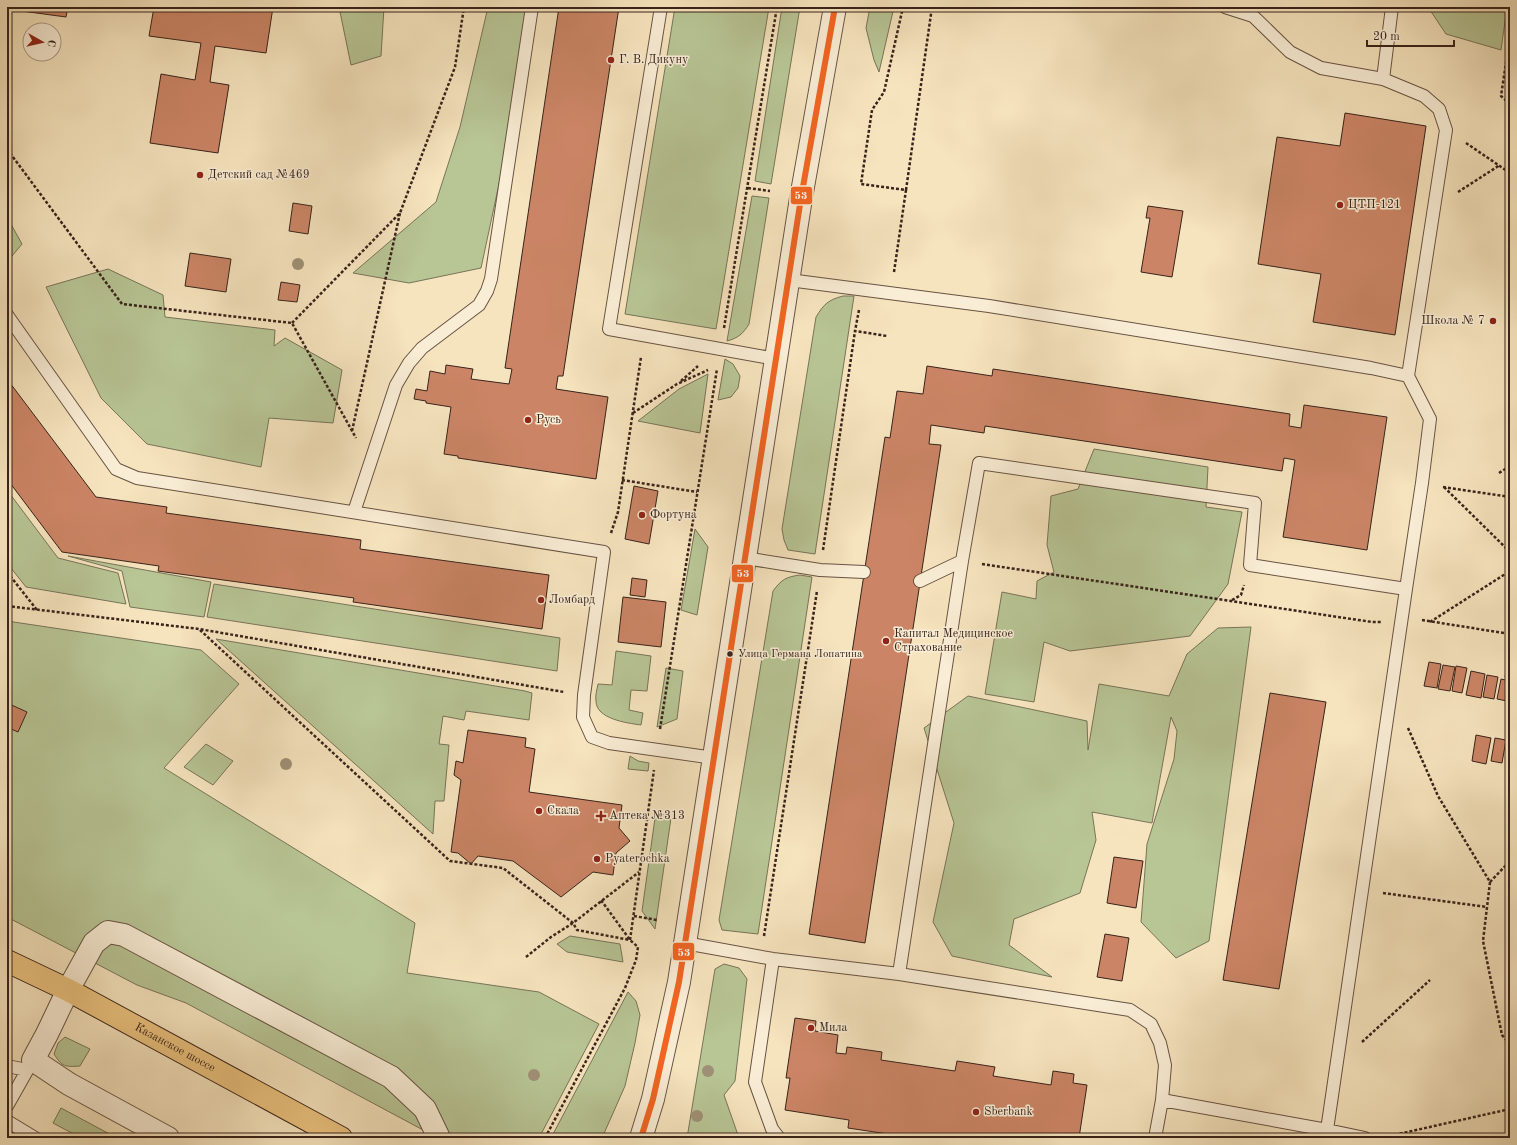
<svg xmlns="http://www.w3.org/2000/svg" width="1517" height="1145" font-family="'Old Standard TT',serif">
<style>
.green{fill:#b8c595;stroke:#787458}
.building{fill:#cb8566;stroke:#38231a}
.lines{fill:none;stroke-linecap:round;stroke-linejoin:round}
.lane-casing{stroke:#685343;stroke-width:14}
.street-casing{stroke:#685343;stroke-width:24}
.primary-casing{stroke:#38231a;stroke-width:24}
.path{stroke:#38231a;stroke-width:2.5;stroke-dasharray:3 2;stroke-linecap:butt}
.lane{stroke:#f9edd5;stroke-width:12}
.street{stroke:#f9edd5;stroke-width:22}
.primary{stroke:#ebc27f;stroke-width:22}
.bus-1-casing{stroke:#f9edd5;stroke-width:9}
.bus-1{stroke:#f26522;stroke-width:6}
.tree{fill:#9f9075}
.poi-dot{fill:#8f2418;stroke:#f9edd5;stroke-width:1.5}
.bus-dot{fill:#38231a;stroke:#f9edd5;stroke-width:1.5}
.labels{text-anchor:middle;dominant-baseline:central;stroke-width:3;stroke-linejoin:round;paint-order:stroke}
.bus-label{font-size:11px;fill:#38231a;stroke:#f9edd5;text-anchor:start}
.poi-label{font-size:12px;fill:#38231a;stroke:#f9edd5;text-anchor:start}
.street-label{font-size:12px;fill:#38231a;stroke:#f9edd5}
.line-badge{stroke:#f9edd5;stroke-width:1.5}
.badge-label{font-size:11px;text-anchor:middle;font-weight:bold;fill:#fff}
</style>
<rect width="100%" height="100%" fill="#f6e4be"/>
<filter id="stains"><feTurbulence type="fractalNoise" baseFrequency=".005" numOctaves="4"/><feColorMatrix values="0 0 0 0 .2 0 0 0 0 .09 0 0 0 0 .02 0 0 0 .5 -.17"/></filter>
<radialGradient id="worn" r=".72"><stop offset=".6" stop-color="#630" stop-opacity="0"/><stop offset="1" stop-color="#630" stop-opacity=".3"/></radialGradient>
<path class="green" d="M339 7H384L381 56 351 65Z
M488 7H537L481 268 409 283 353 273 436 202 460 127Z
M675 7H769L716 329 625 314Z
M782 7H800L771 184 755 181Z
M870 7H894L879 72 874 60 866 28Z
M1428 7H1507L1501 50 1446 34Z
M752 196 769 198 749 324C743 334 738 338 727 341Z
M7 217 22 244 7 262Z
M108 269 163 295 165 317 275 330 274 346 285 338 342 370 333 423 269 418 261 467 147 444 101 398 46 287Z
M843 296H854L815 554 788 550 784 540 782 529 816 317C824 304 828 300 843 296Z
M725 359 733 364 740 376 738 388 731 397 718 400Z
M708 374 700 433 638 421 679 389Z
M1094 449 1208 467 1206 507 1242 512 1228 584 1190 636 1070 651 1044 642 1034 702 985 694 1002 592 1036 599 1037 581 1054 572 1047 545 1051 496 1078 489Z
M7 490 58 558 118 573 126 604 26 587 7 563Z
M695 529 708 547 697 615 681 610Z
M68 556 211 582 204 617 130 607 122 571Z
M800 575 812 577 758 934 722 930 719 920 773 591C782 579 786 577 800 575Z
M214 584 560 638 557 671 207 617Z
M7 621 201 650 239 684 164 768 415 923 407 973 539 992 599 1024 539 1138H438L186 1003 137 985 7 917Z
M1251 627 1209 941 1176 958 1141 922 1147 844 1174 759 1177 731 1171 717 1152 823 1092 812 1096 840 1080 893 1014 919 1009 945 1052 977 952 956 933 922 954 823 924 728 968 696 1087 721 1088 750 1099 684 1169 696 1187 654 1218 628Z
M216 639 525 691 532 693 529 720 466 711 464 720 443 716 439 744 449 745 444 801H435L433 834Z
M616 651 651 656 647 691 631 690 629 710 643 713 641 725C627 723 596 719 596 701 595 695 597 690 598 684L612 685Z
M666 668 683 671 677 719 657 727Z
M206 744 233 761 213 785 184 767Z
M630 756 638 761 649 763 648 771 628 769Z
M656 811 671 818 655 929 642 911Z
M570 936 620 944 623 962 567 952 557 944Z
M724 964 739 968 747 979 735 1081 724 1095 739 1138H687L715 969Z
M628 992 636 1001 640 1015 635 1043 625 1086 602 1138H551Z
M65 1037 90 1049 80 1066C65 1067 62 1067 54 1054L58 1043Z
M61 1108 117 1138H81L53 1123Z"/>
<path class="building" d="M7 7H68L66 17 7 9Z
M154 7H273L266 53 215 46 210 82 229 85 218 153 150 143 161 74 195 80 201 43 149 36Z
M559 7H619L563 376H558L556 389 608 397 596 479 458 458V456L444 454 451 407 426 403V401L414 399 416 389 427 391 430 371 445 374 446 365 473 369 471 379 509 384 512 369 505 368Z
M1345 113 1426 126 1395 335 1313 322 1321 274 1258 264 1277 137 1340 146Z
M293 203 312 206 308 234 289 231Z
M1148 206 1183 211 1172 277 1141 272 1150 218H1146Z
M190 253 231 259 226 292 185 286Z
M281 282 300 285 297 302 278 300Z
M927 366 992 376 993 369 1290 414 1289 426 1301 428 1304 405 1387 417 1367 550 1283 537 1295 460 1284 458 1282 471 985 426 984 433 931 425 929 444 941 445 865 943 809 934 885 437 890 438 897 391 923 394Z
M7 379 96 497 167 507 166 513 361 540 360 549 549 575 542 629 353 602 354 598 158 571 159 566 62 552 7 479Z
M634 486 658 491 649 544 625 539Z
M632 578 647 580 645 597 630 595Z
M623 597 666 602 661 647 618 642Z
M1429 662 1441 664 1437 688 1424 686Z
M1508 664 1510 665V678L1505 677Z
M1443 665 1455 667 1450 691 1438 689Z
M1456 666 1467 668 1462 693 1452 691Z
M1471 671 1485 674 1481 698 1466 695Z
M1487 675 1498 677 1494 699 1483 697Z
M1501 679 1510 681 1507 701 1497 699Z
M1270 693 1326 702 1279 989 1223 980Z
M7 703 27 712 18 732 7 727Z
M468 730 526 738 525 747 535 749 529 792 622 805 619 828 630 841 616 853 613 875 593 872 561 897 513 861 478 856 471 864 458 853 451 852 461 780 454 775 456 761 463 763Z
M1476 735 1491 738 1486 764 1472 761Z
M1495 738 1506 740 1502 763 1491 761Z
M1114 857 1143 861 1136 908 1107 903Z
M1105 934 1129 938 1122 981 1097 977Z
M795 1018 816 1021 815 1031 838 1035 836 1053 846 1054 847 1047 882 1052 881 1060 955 1071 957 1061 995 1067 993 1076 1051 1085 1053 1071 1074 1074 1073 1083 1087 1085 1079 1138H915L848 1128 849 1120 785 1110 790 1078H786Z"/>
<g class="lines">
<g class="lane-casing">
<path id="lane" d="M661 7 609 329 776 359
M1225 7 1253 16 1290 52 1321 68 1383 79
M789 280 989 306 1371 368 1408 376
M7 315 116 469 137 478 604 552 584 695 583 717 592 737 609 743 714 758
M354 512 396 385 409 363 422 348 479 305 487 291 491 279 532 7
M745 558 820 570 864 572
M920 581 962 561
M685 943 773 959 899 974 1130 1010 1151 1024 1160 1043 1165 1065 1162 1100 1327 1130 1365 1138
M773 959 755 1082 772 1129 779 1138
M899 974 962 561 979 463 1255 503 1250 565 1406 589
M7 1066 27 1070
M7 1106 33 1060
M7 1121 35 1138
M1327 1130 1406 589 1422 483 1430 419 1408 376 1446 130 1439 109 1424 96 1383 79 1392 7
M1155 1138 1162 1100"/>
</g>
<g class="street-casing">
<path id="street" d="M168 1138 69 1084 33 1060 47 1034 68 990 94 943 108 932 124 935 391 1077 425 1109 439 1138
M641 1138 653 1099 679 982 801 198 835 7"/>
</g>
<g class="primary-casing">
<g id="primary">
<path id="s1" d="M7 961 68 990 341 1138"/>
</g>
</g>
<path class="path" d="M1510 36 1501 96 1510 104
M1466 143 1510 173
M7 149 122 304 292 323 356 438
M748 188 770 191
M906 190 932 7
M1458 192 1500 165
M894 272 906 190 861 184 872 110 884 92 903 7
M859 310 855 331 887 336
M292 323 400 213 455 67 464 7
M724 328 777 7
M681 381 698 366
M633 413 677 384 708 370
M352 431 400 213
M1499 473 1510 466
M622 480 697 492
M1443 487 1510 497
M1444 487 1510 552
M611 533 618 512 641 357
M823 550 855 331
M982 564 1372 622H1381
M7 572 37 610
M1232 600 1241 595 1244 585
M7 606 199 629 564 692
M1422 620 1510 634
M1430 622 1510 571
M200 630 450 861 503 868 573 923 577 930 630 940
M1408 728 1438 796 1490 882 1483 941 1502 1035 1510 1045
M660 729 717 369
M1490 882 1510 861
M1383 893 1487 907
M634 916 657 920
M764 936 817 591
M630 940 654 770
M526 957 551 937 573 923 639 872
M1362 1042 1430 980
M1385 1137 1510 1109
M545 1138 625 988 636 960 638 947 630 940 601 900"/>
<use href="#lane" class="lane"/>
<use href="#street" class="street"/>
<use href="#primary" class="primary"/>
<g class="bus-1-casing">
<path id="bus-1" d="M641 1138 653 1099 679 982 801 198 835 7"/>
</g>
<use href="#bus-1" class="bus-1"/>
</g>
<g class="tree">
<circle cx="298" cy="264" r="6"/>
<circle cx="286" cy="764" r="6"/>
<circle cx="708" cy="1071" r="6"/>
<circle cx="534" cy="1075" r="6"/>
<circle cx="697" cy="1116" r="6"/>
</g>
<g class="poi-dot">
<circle cx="611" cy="60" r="4"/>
<circle cx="200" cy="175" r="4"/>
<circle cx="1340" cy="205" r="4"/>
<circle cx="1493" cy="321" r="4"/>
<circle cx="528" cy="420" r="4"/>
<circle cx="642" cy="515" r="4"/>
<circle cx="541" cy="600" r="4"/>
<circle cx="886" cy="641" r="4"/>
<circle cx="539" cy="811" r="4"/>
<path d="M599 810h4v4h4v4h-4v4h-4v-4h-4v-4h4z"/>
<circle cx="597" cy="859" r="4"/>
<circle cx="811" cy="1028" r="4"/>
<circle cx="976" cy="1112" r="4"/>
</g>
<circle class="bus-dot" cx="730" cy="654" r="3.5"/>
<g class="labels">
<g class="bus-label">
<text x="738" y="654">Улица Германа Лопатина</text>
</g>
<g class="poi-label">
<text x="619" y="60">Г. В. Дикуну</text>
<text x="208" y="175">Детский сад №469</text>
<text x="1348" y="205">ЦТП-121</text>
<text x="1485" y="321" text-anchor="end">Школа № 7</text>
<text x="536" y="420">Русь</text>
<text x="650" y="515">Фортуна</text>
<text x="549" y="600">Ломбард</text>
<text x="894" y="634">Капитал Медицинское<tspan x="894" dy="14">Страхование</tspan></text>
<text x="547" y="811">Скала</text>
<text x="609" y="816">Аптека №313</text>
<text x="605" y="859">Pyaterochka</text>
<text x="819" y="1028">Мила</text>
<text x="984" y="1112">Sberbank</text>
</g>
<g class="street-label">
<text stroke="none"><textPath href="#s1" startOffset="189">Казанское шоссе</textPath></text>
</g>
</g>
<g class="line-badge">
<rect x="790" y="186" width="23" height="19" rx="4" fill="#f26522"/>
<rect x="731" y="564" width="23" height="19" rx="4" fill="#f26522"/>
<rect x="672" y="942" width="23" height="19" rx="4" fill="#f26522"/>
</g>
<g class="badge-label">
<text x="801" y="199">53</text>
<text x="743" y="577">53</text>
<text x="684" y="956">53</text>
</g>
<rect width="1517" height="1145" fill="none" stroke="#f6e4be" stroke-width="24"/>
<rect x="8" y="8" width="1501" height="1129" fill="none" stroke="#38231a" stroke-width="2"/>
<rect x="12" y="12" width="1493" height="1121" fill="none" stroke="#38231a"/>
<g transform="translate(42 42) rotate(98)"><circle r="19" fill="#f9edd5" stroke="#ac9c8a"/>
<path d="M0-3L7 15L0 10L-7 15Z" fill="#8f2418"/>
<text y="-6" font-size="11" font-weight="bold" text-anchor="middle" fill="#38231a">С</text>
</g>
<path d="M1367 40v6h87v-6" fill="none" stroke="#38231a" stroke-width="2"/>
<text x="1373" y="40" font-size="12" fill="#38231a" stroke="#f9edd5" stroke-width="3" paint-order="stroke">20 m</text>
<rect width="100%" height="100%" filter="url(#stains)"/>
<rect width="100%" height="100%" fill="url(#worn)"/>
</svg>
